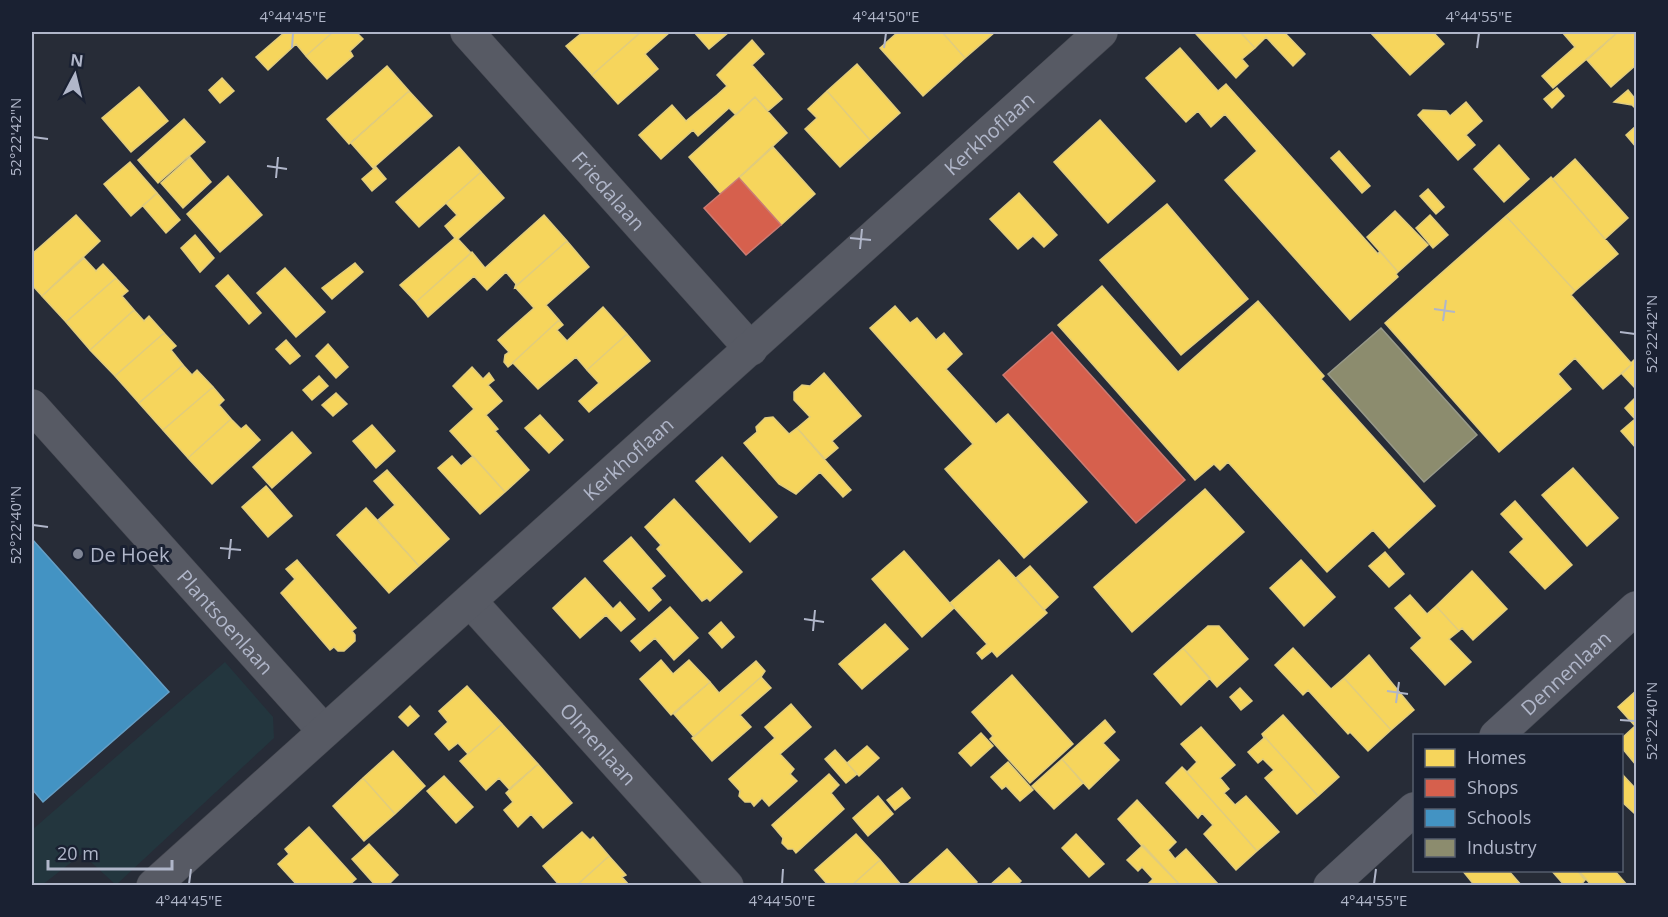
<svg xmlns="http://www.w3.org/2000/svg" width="1668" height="917" font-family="'Open Sans',sans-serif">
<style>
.green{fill:#23363e}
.homes{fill:#f6d55c;stroke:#e1cc7d;stroke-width:1.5}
.shops{fill:#d6604d;stroke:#cb7a72;stroke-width:1.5}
.schools{fill:#4393c3;stroke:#649ec5;stroke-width:1.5}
.industry{fill:#8c8c6e;stroke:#979989;stroke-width:1.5}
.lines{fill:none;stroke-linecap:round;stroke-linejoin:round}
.minor-casing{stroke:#444750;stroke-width:34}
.major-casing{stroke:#444953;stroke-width:34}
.minor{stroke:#575a64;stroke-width:33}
.major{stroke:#595c67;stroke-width:33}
.ticks{fill:none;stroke:#b0b6c9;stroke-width:2}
.poi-dot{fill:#808696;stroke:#1a2132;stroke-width:2}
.labels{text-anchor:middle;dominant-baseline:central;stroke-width:6;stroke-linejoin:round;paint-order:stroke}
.street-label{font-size:20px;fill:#b0b6c9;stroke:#1a2132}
.poi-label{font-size:20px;fill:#b0b6c9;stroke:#1a2132;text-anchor:start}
.neatline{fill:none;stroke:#b0b6c9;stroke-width:2}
.ticks-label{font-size:15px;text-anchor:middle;fill:#b0b6c9}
</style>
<rect width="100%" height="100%" fill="#272c37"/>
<path class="green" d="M225 662 273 717 274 738 116 885 82 854 42 885H32V830Z"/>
<path class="homes" d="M285 32H333L306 56 296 44 268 70 256 57Z
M333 32H356L363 39 350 51 353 56 327 79 306 56Z
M583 32H641L592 75 566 46Z
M641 32H670L645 54 658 69 618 104 592 75Z
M694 32H729L709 49Z
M898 32H942L965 58 923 96 880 48Z
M942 32H995L965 58Z
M1199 32H1240L1255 48 1242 59 1248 66 1236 78 1196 34Z
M1240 32H1284L1305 54 1293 66 1266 37 1255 48Z
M1370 32H1433L1444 44 1410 75Z
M1562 32H1618L1553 88 1542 76 1575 47Z
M1618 32H1636V65L1611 87 1587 60Z
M752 40 764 54 752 65 782 99 768 111 755 97 736 115 729 108 698 136 693 130 661 159 639 135 672 105 686 121 717 95 727 86 717 75Z
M1180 48 1218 91 1226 84 1378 254 1380 251 1398 272 1396 274 1398 277 1350 320 1225 180 1257 151 1225 114 1211 127 1198 111 1186 122 1146 78Z
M857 64 900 113 870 140 827 91Z
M387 66 409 91 349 144 327 119Z
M222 78 234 91 220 103 209 90Z
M139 87 168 121 131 152 102 118Z
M1557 88 1564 96 1552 108 1544 99Z
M1628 90 1636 100V109L1632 105 1614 102Z
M409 91 432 116 373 168 351 143Z
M827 91 870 140 840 167 805 129 817 118 808 109Z
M755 97 787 133 721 194 689 157Z
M1466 102 1482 121 1466 135 1475 145 1458 160 1418 115 1423 110 1446 111 1450 116Z
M184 119 205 142 158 183 138 160Z
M1100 120 1155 181 1108 223 1054 162Z
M1636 126V147L1626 135Z
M1499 145 1529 179 1504 202 1474 169Z
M459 147 481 172 419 227 396 202Z
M773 147 815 194 781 225 739 178Z
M1339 151 1370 186 1362 193 1331 158Z
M190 157 211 182 183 208 161 183Z
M1575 159 1628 218 1605 239 1553 179Z
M130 162 157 193 131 216 104 184Z
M376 167 386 179 372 191 362 179Z
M481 172 504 198 458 239 471 253 416 302 400 285 455 238 445 226 457 215 446 203Z
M228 176 262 215 220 252 187 214Z
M1551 177 1618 254 1575 291 1506 216Z
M1428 189 1444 207 1436 214 1420 196Z
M157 193 180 220 166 233 143 206Z
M1019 193 1057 235 1044 247 1033 236 1018 249 990 219Z
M1167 204 1248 299 1181 355 1100 260Z
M1395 211 1428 245 1398 272 1367 237Z
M76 215 100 241 42 296 32 285V254Z
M544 215 567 241 515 287 516 284 506 272 487 290 474 276 428 317 416 302 472 252 485 268Z
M1430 215 1448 235 1433 248 1416 228Z
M1506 216 1575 291 1571 295 1631 363 1636 358V389L1622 374 1632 364 1603 389 1575 358 1558 374 1571 389 1499 452 1385 323Z
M195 235 214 258 200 272 181 248Z
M567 241 589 267 546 305 559 320 508 367 504 362 505 355 509 352 498 340 534 308 515 287Z
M84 258 96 271 103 264 116 278 66 322 42 296Z
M355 263 363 272 332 299 322 288Z
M285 268 325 312 296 337 257 293Z
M228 275 261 313 249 324 216 286Z
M116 278 128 291 122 296 134 310 90 350 66 322Z
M1102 286 1178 372 1258 301 1324 376 1321 379 1435 506 1389 548 1373 530 1327 572 1228 462 1220 470 1214 464 1195 480 1058 325Z
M895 306 910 323 917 318 936 340 944 333 962 354 946 369 996 424 1008 414 1087 502 1024 558 945 469 973 444 870 328Z
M603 307 627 334 587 370 576 357 538 389 513 363 508 367 559 320 563 325 557 330 567 341Z
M134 310 144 321 149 316 164 333 115 376 90 350Z
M164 333 176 346 171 350 183 365 139 403 115 376Z
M627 334 650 361 589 412 579 401 599 383 587 370Z
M286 340 300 356 290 364 276 349Z
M328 344 348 367 336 378 316 356Z
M183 365 192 375 197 370 213 387 163 430 139 403Z
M472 367 483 379 489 373 494 380 488 385 502 401 486 415 498 429 495 431 529 470 505 492 450 431 474 409 453 386Z
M824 373 861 416 832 441 838 448 825 459 797 428 810 417 794 400V392L802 385 810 386Z
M319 376 328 386 312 400 303 390Z
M213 387 224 400 219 405 231 419 188 458 163 430Z
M336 393 347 404 333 416 322 405Z
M1636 397V448L1621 431 1635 419 1625 408Z
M540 415 563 440 549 453 525 428Z
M773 417 789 434 797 428 851 490 843 497 820 472 796 494 779 484 744 443 757 432 756 427 765 418Z
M231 419 241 429 246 425 260 440 212 484 188 458Z
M372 425 395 451 376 468 353 441Z
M292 432 311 453 272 488 253 467Z
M452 456 461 466 473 456 505 492 480 514 438 468Z
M722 457 777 517 750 542 696 481Z
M1573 468 1618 518 1587 546 1542 495Z
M387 470 449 539 419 566 378 520 395 505 374 481Z
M266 486 292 516 268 537 242 507Z
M1205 489 1244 532 1132 632 1094 587Z
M674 499 742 572 710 601 707 598 702 601 657 549 661 545 645 527Z
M1515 501 1572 565 1545 589 1510 552 1524 539 1501 514Z
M366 508 419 566 389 593 337 535Z
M631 537 665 576 651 588 661 600 649 611 604 561Z
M904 551 954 608 922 637 872 579Z
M1385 552 1404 574 1389 587 1369 566Z
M297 560 356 628 352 631 355 635V641L344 651H338L334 647 330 650 281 593 295 579 286 569Z
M999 560 1047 613 997 657 992 651 982 659 977 653 987 644 950 603Z
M1301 560 1335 597 1304 626 1270 588Z
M1030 566 1058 597 1044 610 1016 578Z
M1472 571 1507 609 1473 640 1462 628 1459 631 1436 606Z
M585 578 613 609 620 602 635 619 621 631 606 615 580 638 553 608Z
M1410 595 1427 614 1436 606 1459 631 1449 639 1471 662 1445 685 1411 648 1422 638 1395 608Z
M670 607 698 638 674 660 655 638 640 651 631 641Z
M721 622 734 637 722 648 709 633Z
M885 624 908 649 862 689 839 664Z
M1208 626H1219L1248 659 1217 687 1183 648Z
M1183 648 1210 678 1181 705 1154 674Z
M1293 648 1331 689 1344 678 1391 730 1368 751 1350 732 1348 734 1308 690 1303 695 1275 665Z
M1369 655 1414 710 1391 730 1344 678Z
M661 660 673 674 689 660 710 682 671 715 640 679Z
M756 661 765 671 761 677 694 737 674 714 710 682 719 693Z
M1012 675 1073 744 1030 783 990 739 993 736 972 712Z
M761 677 771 688 740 715 751 727 712 761 692 738Z
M467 686 502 724 468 754 458 743 449 750 435 734 448 722 439 711Z
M1240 688 1252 701 1241 710 1230 697Z
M1636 691V765L1622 748V738L1635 726 1618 707Z
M791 704 811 727 780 754 794 769 790 774 797 781 769 806 762 798 754 806 751 802H745L739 796 740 791 729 779 775 738 765 727Z
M410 706 419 716 408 726 399 717Z
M1283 715 1339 777 1318 796 1262 734Z
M1105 720 1115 732 1103 743 1119 760 1089 789 1062 759Z
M502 724 538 764 509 789 499 778 486 790 460 761Z
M1201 727 1235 765 1220 778 1229 789 1224 793 1235 805 1246 796 1279 832 1257 851 1182 767 1187 772 1197 762 1181 744Z
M981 733 993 746 971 766 959 753Z
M1262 734 1318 796 1297 814 1265 778 1274 770 1263 759 1258 763 1248 752 1264 738Z
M867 746 879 758 859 776 847 763Z
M835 750 857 774 846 783 825 759Z
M393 751 425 786 395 814 363 778Z
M1062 759 1083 783 1054 809 1032 786Z
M1008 762 1033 790 1020 801 1006 786 1002 789 991 777Z
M538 764 572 803 543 828 531 814 518 827 504 810 513 802 506 793Z
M1182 767 1257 851 1236 870 1204 834 1213 825 1202 813 1198 818 1166 783Z
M829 774 839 785 831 793 844 809 796 853 793 849H788L782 843 783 838 772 825Z
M1622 774 1635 788 1636 786V811L1634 813 1622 802Z
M444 776 473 807 456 823 427 791Z
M363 778 395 814 364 841 333 806Z
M902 788 910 798 895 810 887 800Z
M878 796 893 814 868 836 853 818Z
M1137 800 1176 842 1168 850 1175 859 1186 849 1219 885 1181 886 1142 846 1118 819Z
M309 827 356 879 348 886H298L278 864 289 854 285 849Z
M582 832 590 840 593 837 609 856 576 886H560L543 866Z
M856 834 880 860 851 886H829L815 870Z
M1076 834 1104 864 1089 877 1062 848Z
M369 844 398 875 387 886H376L352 859Z
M1143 845 1181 886H1146L1153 879 1142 867 1138 871 1127 860Z
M947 849 977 882 973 886H910L908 884Z
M609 856 626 875 622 877 629 885 576 886Z
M880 860 902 886H851Z
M1009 868 1021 881 1016 886H989Z
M1462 870H1508L1522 886H1475Z
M1551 870H1577L1585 880 1580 886H1565Z
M1578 870H1614L1628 886H1592Z"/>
<path class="shops" d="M739 178 781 225 746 255 704 208Z
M1052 332 1185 480 1136 523 1003 375Z"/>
<path class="schools" d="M32 539 169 692 43 802 32 789Z"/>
<path class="industry" d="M1381 328 1477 435 1424 482 1328 374Z"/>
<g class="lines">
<g class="minor-casing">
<g id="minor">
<path id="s1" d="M467 32 751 349"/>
<path id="s2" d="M32 406 324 731"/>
<path id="s3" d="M470 601 727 886"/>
<path id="s4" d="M153 886 1101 32"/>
</g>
</g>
<g class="major-casing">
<g id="major">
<path id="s5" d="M1496 736 1636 608"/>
<path d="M1330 886 1414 809"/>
</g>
</g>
<use href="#minor" class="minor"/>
<use href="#major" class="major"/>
</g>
<path class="ticks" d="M292 48 293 33M884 48 886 33M1477 48 1479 33M33 137 48 139M267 166 287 169M276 178 278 157M850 238 871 240M860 249 862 229M1434 309 1455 312M1443 321 1446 300M1620 332 1635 334M33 525 48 527M220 548 241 550M229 559 231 539M804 619 824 622M813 631 815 610M1387 691 1408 694M1396 703 1399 682M1620 720 1635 721M189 884 191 869M782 884 783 869M1374 884 1376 869"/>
<circle class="poi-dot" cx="78" cy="554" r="6"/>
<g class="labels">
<g class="street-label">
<text stroke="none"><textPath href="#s4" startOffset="1125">Kerkhoflaan</textPath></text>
<text stroke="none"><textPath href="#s1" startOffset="213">Friedalaan</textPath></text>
<text stroke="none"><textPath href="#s4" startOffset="639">Kerkhoflaan</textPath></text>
<text stroke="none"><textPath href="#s2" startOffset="290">Plantsoenlaan</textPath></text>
<text stroke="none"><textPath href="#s5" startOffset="94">Dennenlaan</textPath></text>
<text stroke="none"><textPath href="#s3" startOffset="192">Olmenlaan</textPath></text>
</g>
<g class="poi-label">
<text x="90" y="554">De Hoek</text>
</g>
</g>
<rect width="1668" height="917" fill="none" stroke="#1a2132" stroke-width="66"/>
<rect x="1413" y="734" width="210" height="138" fill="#1a2132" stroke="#565d6e" stroke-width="1.5"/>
<rect x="1425" y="749" width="30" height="18" fill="#f6d55c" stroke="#565d6e" stroke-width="1.5"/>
<text x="1467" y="764" font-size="18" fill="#b0b6c9">Homes</text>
<rect x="1425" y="779" width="30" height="18" fill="#d6604d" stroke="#565d6e" stroke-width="1.5"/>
<text x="1467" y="794" font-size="18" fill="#b0b6c9">Shops</text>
<rect x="1425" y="809" width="30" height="18" fill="#4393c3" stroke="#565d6e" stroke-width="1.5"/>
<text x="1467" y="824" font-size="18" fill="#b0b6c9">Schools</text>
<rect x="1425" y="839" width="30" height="18" fill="#8c8c6e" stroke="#565d6e" stroke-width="1.5"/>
<text x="1467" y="854" font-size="18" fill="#b0b6c9">Industry</text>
<g transform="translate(75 75) rotate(7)" stroke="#1a2132" stroke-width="4.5" paint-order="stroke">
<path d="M0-4.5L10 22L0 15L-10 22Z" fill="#b0b6c9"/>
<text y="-9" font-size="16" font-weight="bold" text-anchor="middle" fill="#b0b6c9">N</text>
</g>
<path d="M48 860v9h124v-9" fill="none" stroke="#b0b6c9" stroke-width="3"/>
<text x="57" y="860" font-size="18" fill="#b0b6c9" stroke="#1a2132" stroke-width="4.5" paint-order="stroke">20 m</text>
<rect x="33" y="33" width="1602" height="851" class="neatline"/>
<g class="ticks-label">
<text x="293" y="22">4°44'45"E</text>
<text x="886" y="22">4°44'50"E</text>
<text x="1479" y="22">4°44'55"E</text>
<text transform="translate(16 137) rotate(-90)" y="5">52°22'42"N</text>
<text transform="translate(1652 334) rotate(-90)" y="5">52°22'42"N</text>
<text transform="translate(16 525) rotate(-90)" y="5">52°22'40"N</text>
<text transform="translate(1652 721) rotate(-90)" y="5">52°22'40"N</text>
<text x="189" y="906">4°44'45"E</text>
<text x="782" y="906">4°44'50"E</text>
<text x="1374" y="906">4°44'55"E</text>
</g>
</svg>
